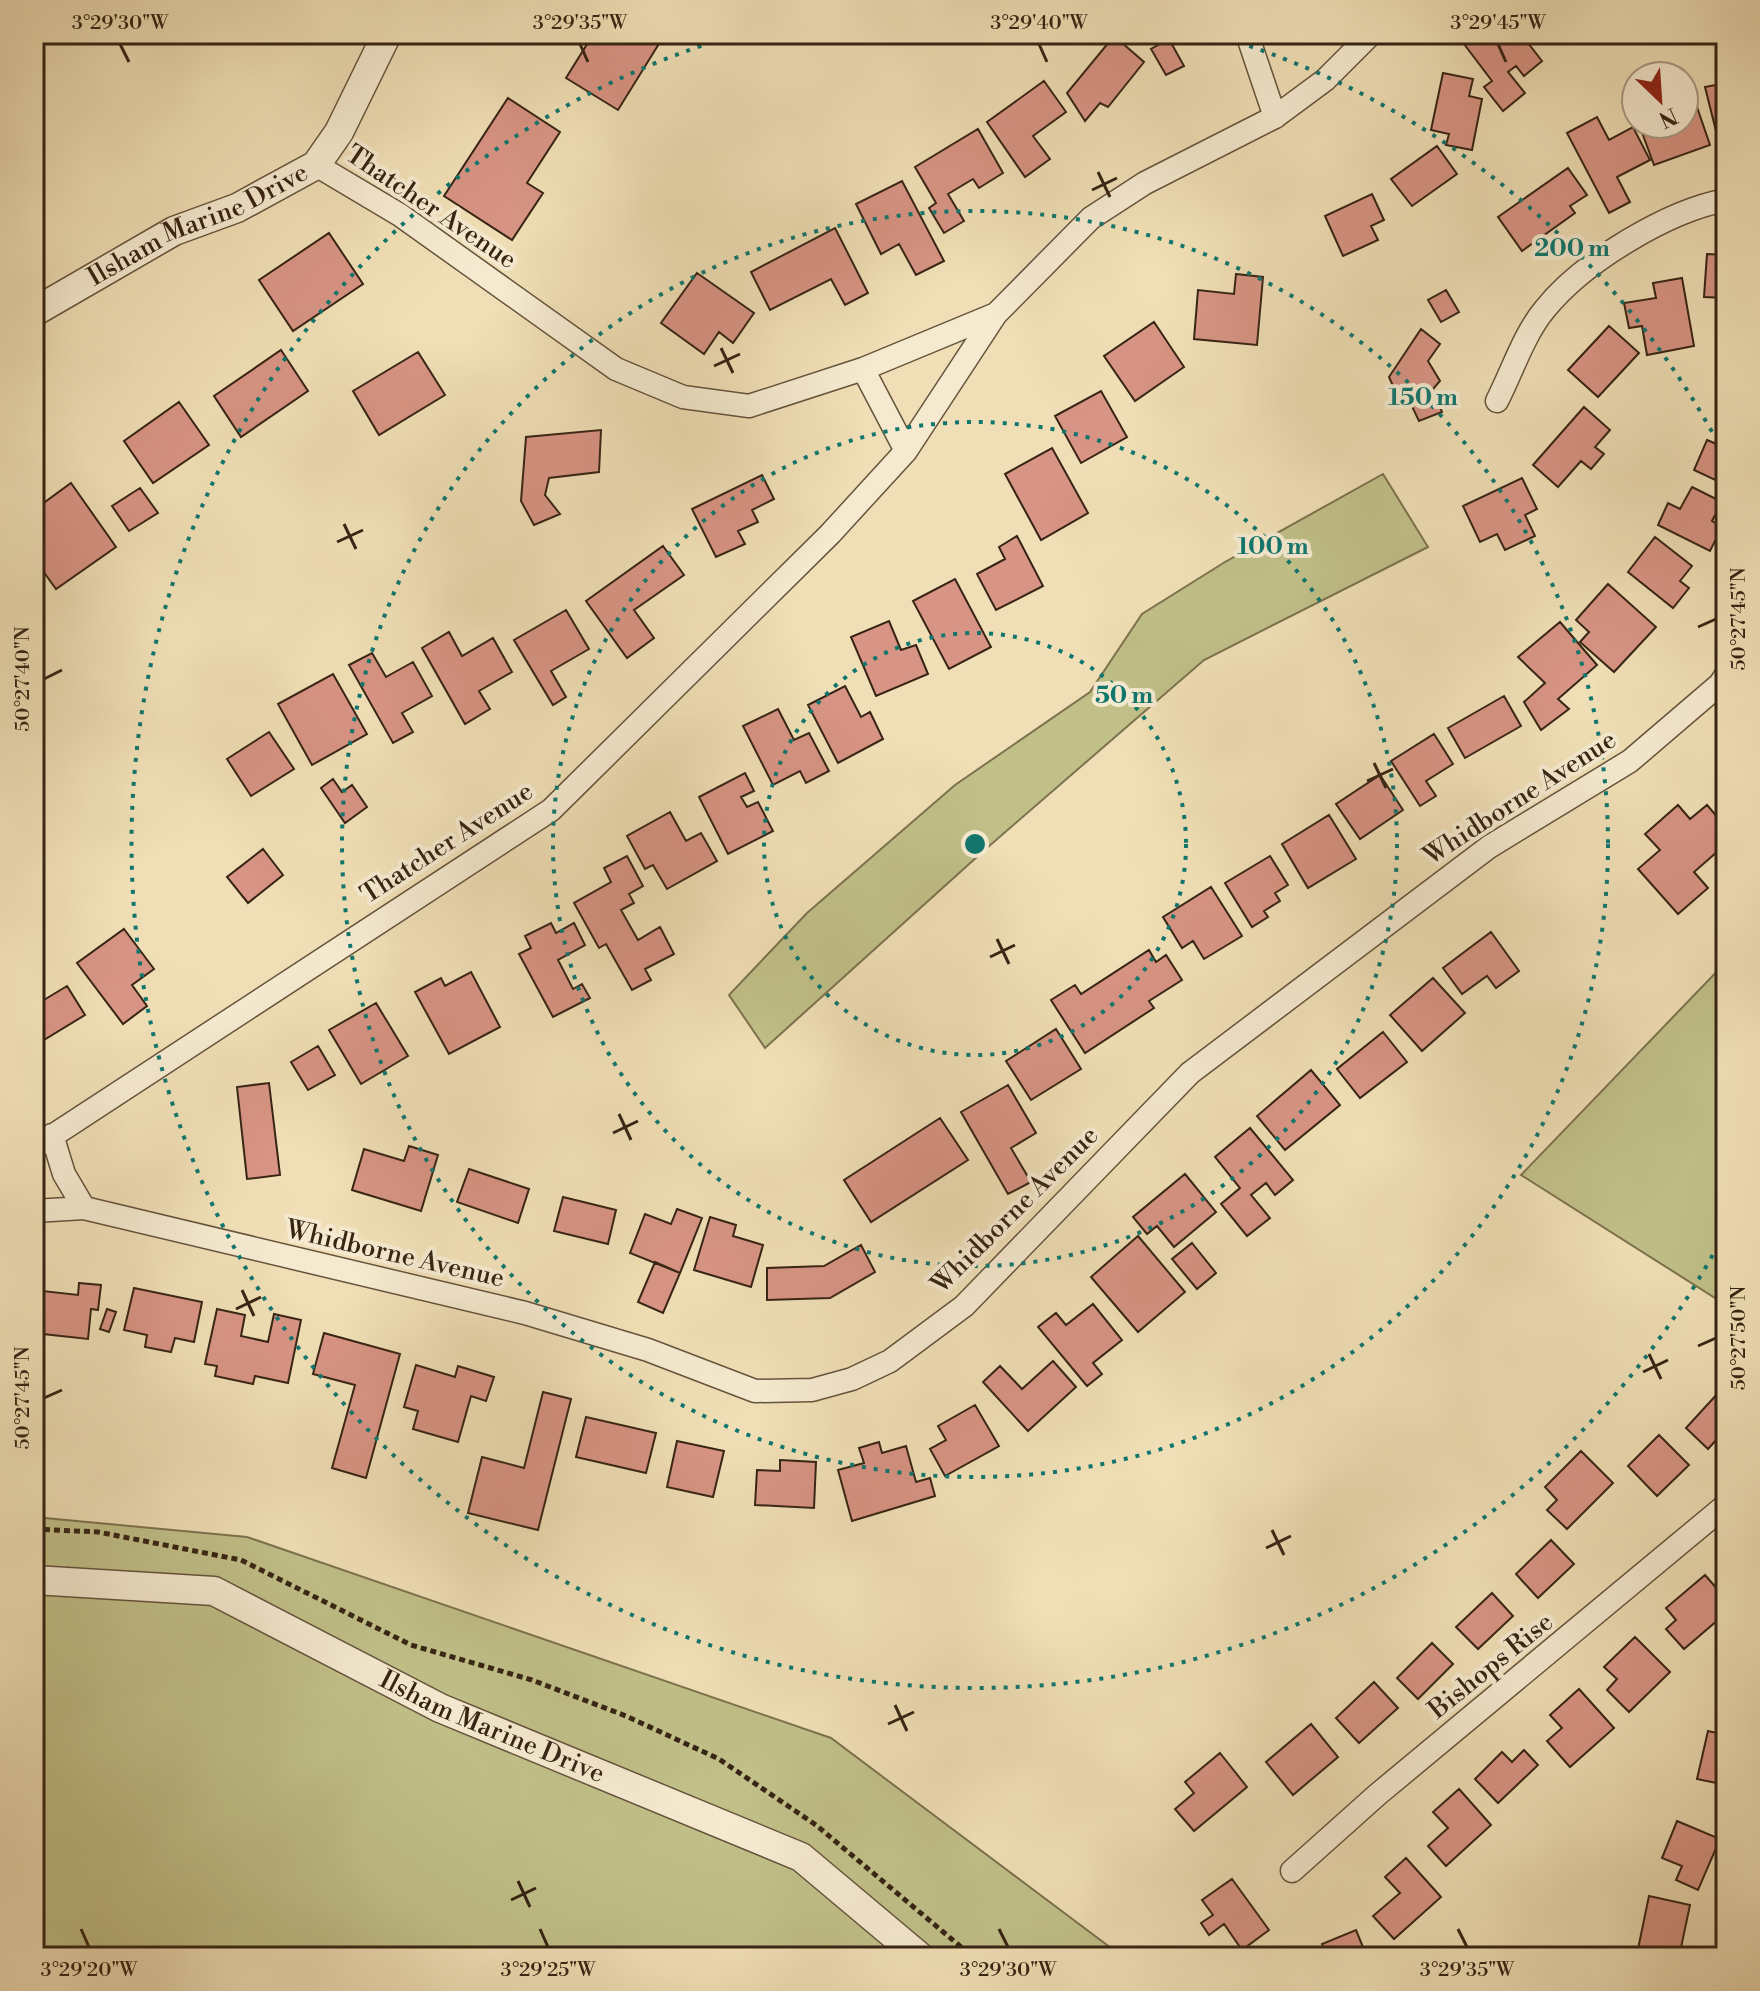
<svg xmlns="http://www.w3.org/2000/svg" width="1760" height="1991" font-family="'Libre Bodoni',serif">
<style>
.green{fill:#c1c089;stroke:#7c724e;stroke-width:2}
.building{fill:#d89484;stroke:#372414;stroke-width:2}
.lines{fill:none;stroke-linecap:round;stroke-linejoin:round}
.minor-casing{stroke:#65533c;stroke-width:25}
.tertiary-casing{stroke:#65533c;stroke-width:31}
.path{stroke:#372414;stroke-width:5;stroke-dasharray:6 4;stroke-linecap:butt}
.minor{stroke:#f5ead0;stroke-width:22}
.tertiary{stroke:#f5ead0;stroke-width:28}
.ticks{fill:none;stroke:#372414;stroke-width:3}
.ring{fill:none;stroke:#0f766e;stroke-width:4;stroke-dasharray:4 8}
.labels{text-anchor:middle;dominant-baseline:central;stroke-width:8;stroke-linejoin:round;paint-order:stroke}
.street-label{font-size:26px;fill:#372414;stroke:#f5ead0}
.centre{fill:#0f766e;stroke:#f5ead0;stroke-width:4}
.ring-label{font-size:24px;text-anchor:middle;font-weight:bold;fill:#0f766e;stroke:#f5ead0;stroke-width:8;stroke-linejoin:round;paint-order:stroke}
.neatline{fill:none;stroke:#372414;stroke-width:3}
.ticks-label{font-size:20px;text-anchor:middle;fill:#372414}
</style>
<rect width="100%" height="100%" fill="#f0dfb6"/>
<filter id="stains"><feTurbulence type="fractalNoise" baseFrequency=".0025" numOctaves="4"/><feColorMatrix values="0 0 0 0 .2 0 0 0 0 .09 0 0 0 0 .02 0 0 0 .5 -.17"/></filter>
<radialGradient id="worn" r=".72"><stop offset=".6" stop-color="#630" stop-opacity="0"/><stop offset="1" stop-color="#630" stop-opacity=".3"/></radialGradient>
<path class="green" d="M1383 474 1428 547 1204 660 988 847 765 1048 729 995 807 913 955 785 1090 692 1142 614 1225 562Z
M1726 962V1305L1521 1175Z
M34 1517 247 1537 831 1738 1123 1957H34Z"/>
<path class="building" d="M578 34H665L618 110 566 78 589 41Z
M1469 34H1521L1542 61 1524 76 1516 66 1508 72 1525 93 1503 111 1484 87 1492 81 1461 40Z
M1114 36 1144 62 1108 107 1100 103 1085 121 1067 93Z
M1169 39 1184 66 1166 75 1151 49Z
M1443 73 1473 79 1469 96 1482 99 1472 150 1446 145 1449 134 1431 130Z
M1687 78 1710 145 1654 165 1640 127 1684 124V79Z
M1044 81 1066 112 1033 136 1050 159 1025 177 987 122Z
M1726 83V150L1721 151 1705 87Z
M508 98 560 132 527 183 543 193 512 240 444 196Z
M1597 117 1609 140 1633 127 1650 160 1617 177 1630 202 1609 213 1567 133Z
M978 129 1003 173 979 188 973 179 948 194 964 221 944 233 929 208 936 203 915 167Z
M1437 146 1457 174 1412 206 1391 179Z
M1568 168 1587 195 1570 206 1575 213 1522 251 1498 217Z
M902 181 944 261 916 275 899 244 881 254 856 204Z
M1372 194 1384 220 1371 226 1378 240 1343 256 1325 216Z
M835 228 868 293 845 305 831 279 770 310 751 272Z
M329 233 363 284 293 331 259 280Z
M1707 254 1726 255V298L1704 297Z
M697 273 754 313 733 343 719 332 704 354 661 323Z
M1236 274 1263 277 1257 345 1194 339 1198 290 1234 294Z
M1682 278 1694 346 1647 355 1642 326 1629 328 1624 303 1656 298 1653 283Z
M1446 290 1459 312 1441 322 1428 300Z
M1154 322 1184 367 1135 401 1104 356Z
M1609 326 1639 353 1598 397 1568 370Z
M1421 329 1440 344 1428 361 1440 381 1433 389 1442 412 1419 421 1410 402 1402 406 1389 377Z
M281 350 308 391 241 437 214 396Z
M418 352 445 395 379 435 353 391Z
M1101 391 1127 437 1081 463 1055 416Z
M179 402 209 445 153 483 124 441Z
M1584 407 1610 430 1595 447 1604 454 1591 469 1581 461 1558 487 1533 465Z
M601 430 599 472 549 478 545 495 560 514 534 525 521 501 526 437Z
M1707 440 1726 448V485L1694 470Z
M1052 448 1088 513 1041 540 1005 474Z
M762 475 774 499 752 510 758 522 738 531 745 544 716 557 692 509Z
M1522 478 1537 509 1525 515 1535 536 1505 550 1497 534 1480 542 1463 506Z
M71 483 116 547 56 589 43 571 34 577V510Z
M1692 487 1722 502 1712 521 1722 527 1710 551 1658 525 1668 503 1680 509Z
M140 488 158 513 129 531 112 506Z
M1017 536 1043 586 996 610 977 574 1005 559 999 547Z
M1655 537 1692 566 1680 581 1689 588 1673 608 1628 572Z
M663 546 684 575 634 610 654 638 627 658 586 601Z
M955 579 991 647 949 669 913 601Z
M1608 584 1656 627 1614 672 1580 642 1589 632 1576 620Z
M566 610 589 649 551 671 566 697 553 705 514 640Z
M889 621 901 650 916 645 928 674 876 696 851 637Z
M1560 622 1597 665 1558 699 1569 709 1541 730 1524 702 1545 683 1518 657Z
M449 632 462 656 493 638 512 672 479 691 490 709 465 724 422 648Z
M372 653 386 677 413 662 432 696 402 713 413 732 393 743 349 665Z
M333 674 367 734 312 765 278 704Z
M845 686 861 717 870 712 883 739 838 763 808 705Z
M1504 696 1521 726 1465 758 1448 728Z
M778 709 794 740 809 733 829 771 806 783 800 771 773 785 743 726Z
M269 732 294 769 251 796 227 759Z
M1434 734 1453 764 1426 781 1436 796 1420 806 1391 761Z
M745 773 754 791 741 797 747 807 758 802 773 831 728 854 699 797Z
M1380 775 1403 810 1360 839 1336 804Z
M333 779 342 792 352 785 367 807 345 823 321 788Z
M1678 805 1690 819 1707 805 1726 827V844L1694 872 1708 888 1678 914 1638 869 1660 850 1645 834Z
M670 812 686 841 701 833 717 861 667 889 653 865 645 869 627 836Z
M1329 815 1356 859 1308 888 1282 844Z
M263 849 283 875 248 903 227 877Z
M627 856 643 886 629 894 634 903 621 910 638 940 660 927 674 954 645 969 651 980 632 990 606 944 599 948 574 903 611 882 604 868Z
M1270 856 1288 885 1275 893 1280 901 1264 911 1268 917 1252 927 1225 883Z
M1211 887 1242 936 1204 959 1193 941 1182 948 1163 917Z
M551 923 556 933 574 923 585 945 558 960 573 989 582 984 590 998 553 1017 519 954 531 948 525 936Z
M124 929 154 969 132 985 147 1006 123 1024 77 963Z
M1491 932 1519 971 1496 988 1487 976 1462 994 1443 968Z
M1149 950 1156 962 1166 955 1182 980 1149 1001 1154 1008 1085 1053 1051 1000 1075 985 1081 994Z
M471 972 500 1027 449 1054 415 992 441 978 445 986Z
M1433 978 1465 1013 1422 1051 1390 1015Z
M67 986 85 1015 34 1046V1006Z
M376 1003 408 1056 361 1084 329 1030Z
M1056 1029 1081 1069 1031 1100 1006 1061Z
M1383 1032 1407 1062 1360 1098 1337 1069Z
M318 1046 335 1075 308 1090 291 1062Z
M1311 1070 1340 1105 1285 1150 1257 1116Z
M269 1083 280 1175 247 1179 237 1087Z
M1008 1085 1036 1133 1011 1148 1031 1182 1008 1194 961 1112Z
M940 1118 968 1160 871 1222 844 1180Z
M1250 1128 1293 1180 1275 1195 1266 1183 1251 1195 1270 1218 1247 1236 1221 1204 1240 1188 1215 1157Z
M409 1146 438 1155 421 1211 352 1190 364 1149 404 1161Z
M469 1169 529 1189 518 1223 457 1202Z
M1185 1174 1216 1212 1174 1247 1157 1226 1147 1234 1133 1217Z
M563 1197 616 1210 608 1244 554 1231Z
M677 1209 702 1218 680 1273 630 1253 645 1214 671 1224Z
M710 1217 736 1225 733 1236 763 1245 751 1287 694 1270Z
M1138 1236 1185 1292 1138 1332 1091 1277Z
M1192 1243 1216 1273 1197 1289 1172 1259Z
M861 1245 875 1272 830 1298 767 1300V1268L824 1266Z
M655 1262 680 1273 663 1313 638 1302Z
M79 1283 101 1285 98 1310 91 1309 88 1339 34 1333V1290L78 1295Z
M134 1288 202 1302 194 1342 175 1338 171 1352 145 1347 147 1335 124 1330Z
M1093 1304 1122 1340 1093 1363 1102 1374 1087 1386 1038 1327 1056 1313 1066 1325Z
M107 1309 116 1312 109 1332 100 1329Z
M217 1309 245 1315 241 1336 268 1342 274 1314 301 1320 288 1383 255 1376 253 1384 215 1376 217 1366 205 1364Z
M324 1333 400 1354 366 1478 332 1468 355 1385 313 1374Z
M1053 1361 1076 1387 1028 1431 983 1382 1000 1366 1022 1389Z
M416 1365 455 1377 458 1366 494 1377 486 1401 471 1396 458 1442 413 1429 418 1411 404 1407Z
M543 1392 571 1399 538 1530 468 1513 482 1457 524 1468Z
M1719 1392 1726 1399V1429L1708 1449 1686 1428Z
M975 1405 999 1446 945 1476 930 1449 946 1440 938 1426Z
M586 1417 656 1433 646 1473 576 1457Z
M1659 1435 1689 1465 1657 1496 1628 1466Z
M677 1441 724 1451 713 1497 667 1487Z
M879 1442 882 1453 906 1446 916 1482 930 1478 935 1496 852 1521 838 1470 864 1463 859 1448Z
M1581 1451 1613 1483 1567 1529 1547 1510 1557 1500 1545 1487Z
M780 1460 816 1462 814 1508 755 1505 757 1470 780 1471Z
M1551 1540 1574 1564 1538 1598 1516 1574Z
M1705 1575 1726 1599V1613L1684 1649 1666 1629 1676 1620 1666 1608Z
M1492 1593 1513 1616 1478 1649 1456 1627Z
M1635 1637 1670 1672 1629 1712 1607 1690 1617 1679 1604 1667Z
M1432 1643 1453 1664 1418 1699 1397 1678Z
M1374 1682 1398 1708 1359 1743 1336 1718Z
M1579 1689 1614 1728 1570 1767 1547 1741 1562 1728 1550 1715Z
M1311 1724 1338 1757 1293 1795 1266 1762Z
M1708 1731 1726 1735V1785L1697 1779Z
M1524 1750 1538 1765 1498 1803 1475 1779 1502 1752 1512 1762Z
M1220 1753 1247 1787 1194 1831 1175 1809 1194 1793 1185 1782Z
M1459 1789 1491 1825 1446 1866 1428 1846 1448 1828 1433 1812Z
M1677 1821 1720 1839 1698 1890 1676 1880 1682 1866 1662 1858Z
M1406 1858 1441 1897 1394 1939 1373 1916 1400 1893 1385 1877Z
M1232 1879 1269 1930 1242 1950 1224 1924 1209 1935 1201 1923 1213 1915 1202 1900Z
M1649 1896 1690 1905 1679 1957 1638 1949Z
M1356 1930 1367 1957H1327L1322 1944Z"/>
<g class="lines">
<g class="minor-casing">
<path id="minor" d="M1247 34 1275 117
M316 165 400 215 616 369 683 397 749 406 863 369 996 314
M863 369 906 451
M1497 401C1512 372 1524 334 1545 309 1583 262 1667 211 1726 200
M52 1135 64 1174 84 1208
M34 1148 551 810 830 534 906 451 996 314 1091 218 1145 183 1275 117 1325 80 1371 34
M34 1211 84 1208 525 1313 648 1350 755 1391 812 1390 852 1379 890 1361 964 1306 1190 1073 1489 847 1630 761 1720 684 1726 675
M1292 1871 1377 1795 1726 1505"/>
</g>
<g class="tertiary-casing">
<g id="tertiary">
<path id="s1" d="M34 312 174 231 237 208 316 165 339 132 387 34"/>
<path id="s2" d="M34 1580 214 1591 440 1708 801 1857 920 1957"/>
</g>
</g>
<path class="path" d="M34 1529 98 1532 241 1560 411 1645 532 1680 626 1716 719 1759 816 1825 973 1957"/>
<use href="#minor" class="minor"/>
<use href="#tertiary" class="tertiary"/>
</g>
<path class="ticks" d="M120 44 129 62M580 44 588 62M1039 44 1047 62M1498 44 1506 62M1098 172 1110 197M1092 190 1117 178M721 348 733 373M714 366 740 354M344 524 356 549M337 542 363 530M1698 627 1716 619M44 679 62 670M1374 763 1386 788M1367 781 1393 769M997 939 1009 964M990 957 1015 945M619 1114 631 1140M613 1133 638 1121M242 1290 254 1316M236 1309 261 1297M1698 1346 1716 1338M1649 1354 1661 1379M1643 1372 1668 1360M44 1398 62 1390M1272 1530 1284 1555M1266 1548 1291 1536M895 1705 907 1731M888 1724 914 1712M518 1881 530 1907M511 1900 536 1888M81 1929 89 1947M540 1929 548 1947M999 1929 1008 1947M1458 1929 1467 1947"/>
<g class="ring">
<circle cx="975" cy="844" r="211"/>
<circle cx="975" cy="844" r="422"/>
<circle cx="975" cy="844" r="633"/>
<path d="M1724 1234A844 844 0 1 1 735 35M1215 35A844 844 0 0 1 1724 454"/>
</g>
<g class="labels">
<g class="street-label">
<text transform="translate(431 207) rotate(34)">Thatcher Avenue</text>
<text stroke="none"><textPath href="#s1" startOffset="186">Ilsham Marine Drive</textPath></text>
<text transform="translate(1520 798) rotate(-33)">Whidborne Avenue</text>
<text transform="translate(447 843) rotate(-33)">Thatcher Avenue</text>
<text transform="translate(1015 1210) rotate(-45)">Whidborne Avenue</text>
<text transform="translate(395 1254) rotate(13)">Whidborne Avenue</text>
<text transform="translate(1491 1666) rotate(-39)">Bishops Rise</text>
<text stroke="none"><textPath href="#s2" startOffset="490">Ilsham Marine Drive</textPath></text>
</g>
</g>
<circle cx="975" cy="844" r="12" class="centre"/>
<g class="ring-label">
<text x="1572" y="256">200 m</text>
<text x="1423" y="405">150 m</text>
<text x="1273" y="554">100 m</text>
<text x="1124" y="703">50 m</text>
</g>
<rect width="1760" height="1991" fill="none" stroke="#f0dfb6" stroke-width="88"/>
<g transform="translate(1660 100) rotate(155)"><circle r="38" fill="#f5ead0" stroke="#a99b85" stroke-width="2"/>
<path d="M0-6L14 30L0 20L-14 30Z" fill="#8f2418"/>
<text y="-12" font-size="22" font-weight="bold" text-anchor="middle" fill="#372414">N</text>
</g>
<rect x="44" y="44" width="1672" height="1903" class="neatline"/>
<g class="ticks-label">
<text x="120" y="29">3°29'30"W</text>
<text x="580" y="29">3°29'35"W</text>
<text x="1039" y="29">3°29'40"W</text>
<text x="1498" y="29">3°29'45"W</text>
<text transform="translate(1738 619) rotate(-90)" y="7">50°27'45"N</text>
<text transform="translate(22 679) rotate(-90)" y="7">50°27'40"N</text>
<text transform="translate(1738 1338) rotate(-90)" y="7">50°27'50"N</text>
<text transform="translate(22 1398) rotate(-90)" y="7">50°27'45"N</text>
<text x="89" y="1976">3°29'20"W</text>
<text x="548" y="1976">3°29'25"W</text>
<text x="1008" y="1976">3°29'30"W</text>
<text x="1467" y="1976">3°29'35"W</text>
</g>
<rect width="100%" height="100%" filter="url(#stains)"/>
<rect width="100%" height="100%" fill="url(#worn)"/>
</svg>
